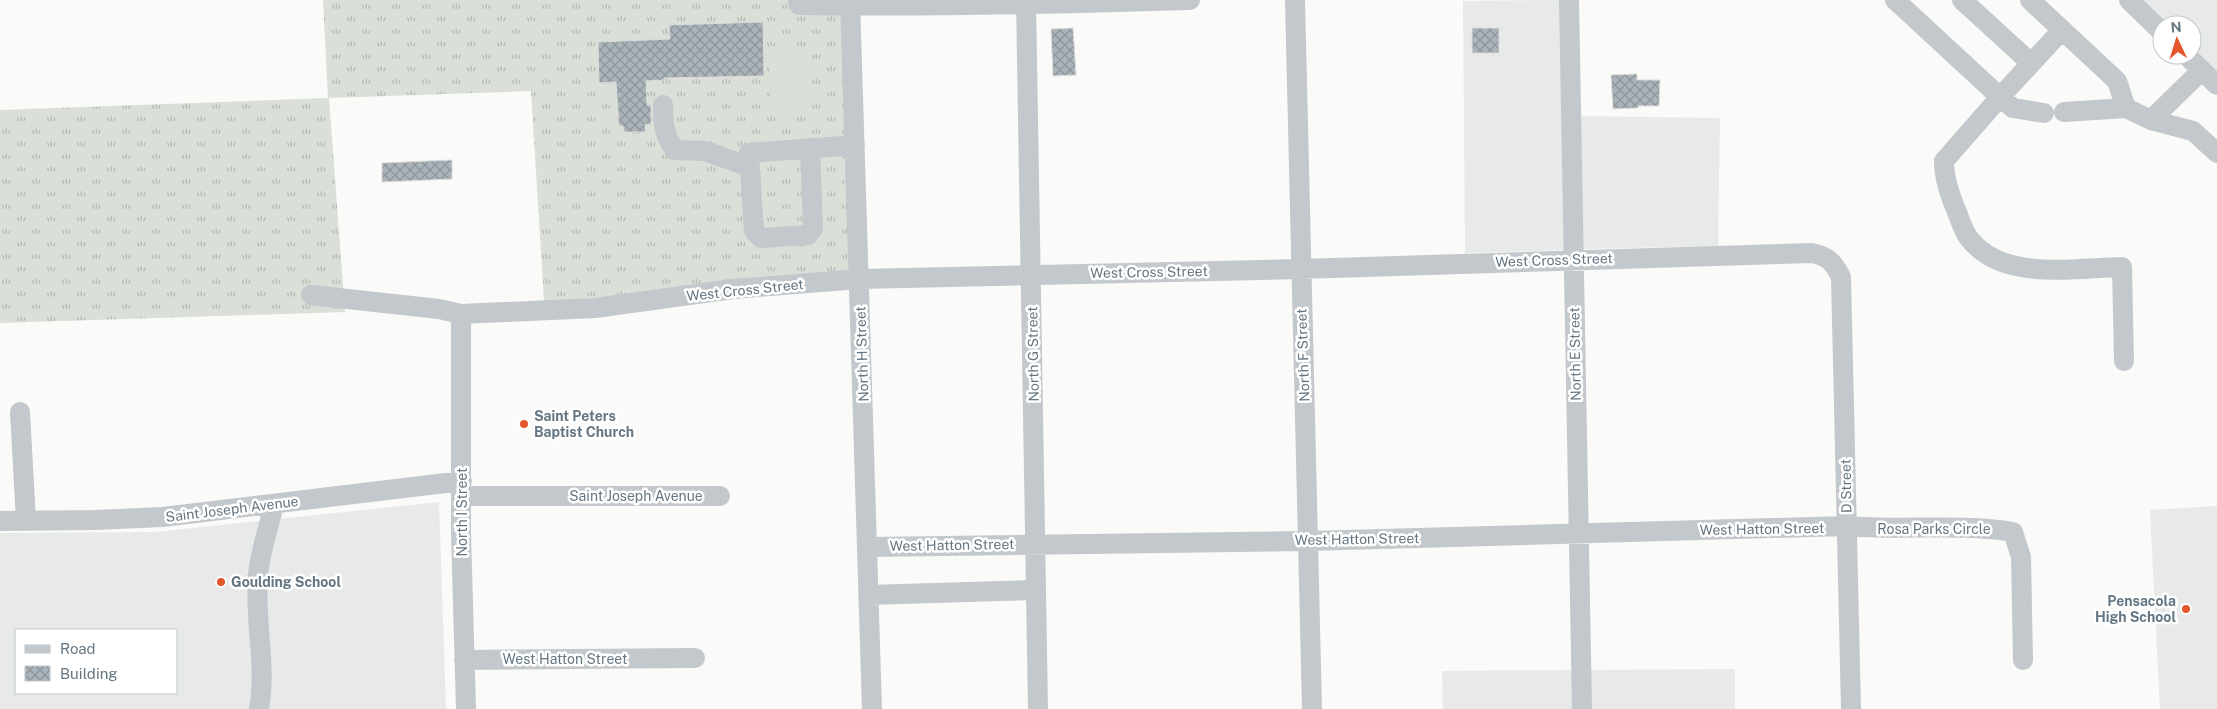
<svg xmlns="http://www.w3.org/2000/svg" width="2217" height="709" font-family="'Public Sans',sans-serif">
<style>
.built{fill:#e8e9e9;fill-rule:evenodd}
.grass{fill:url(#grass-tufts)}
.pitch{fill:#dadfd7}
.building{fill:url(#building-cross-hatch);stroke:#dcdcda}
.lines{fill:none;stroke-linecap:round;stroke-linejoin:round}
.minor{stroke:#c3c8cc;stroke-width:20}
.poi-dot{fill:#e4572e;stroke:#fff;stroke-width:2}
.labels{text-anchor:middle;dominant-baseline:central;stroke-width:5;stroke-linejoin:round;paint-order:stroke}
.street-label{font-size:14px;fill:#657683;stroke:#fff}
.poi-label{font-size:14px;font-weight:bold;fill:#657683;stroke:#fff;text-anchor:start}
</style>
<defs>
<pattern id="grass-tufts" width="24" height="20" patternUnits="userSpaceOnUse" patternTransform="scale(1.25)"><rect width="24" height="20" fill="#dadfd7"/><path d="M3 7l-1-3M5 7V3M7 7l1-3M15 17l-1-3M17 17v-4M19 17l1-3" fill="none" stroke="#b4b9b4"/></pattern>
<pattern id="building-cross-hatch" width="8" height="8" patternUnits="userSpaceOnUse" patternTransform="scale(1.25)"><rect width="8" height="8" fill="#aab3b9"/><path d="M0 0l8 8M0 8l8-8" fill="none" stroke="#8e969c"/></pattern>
</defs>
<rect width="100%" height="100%" fill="#fafaf8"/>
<path class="built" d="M1560 0 1565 250 1465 253 1463 1Z
M2143 0H2217V72L2192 48V25H2168Z
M1579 116 1720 118 1718 246 1582 249Z
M439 502 446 709H0V533L155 532ZM16 630H176V693H16Z
M2217 506V709H2160L2150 510Z
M1735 669V709H1590L1589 670Z
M1572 670 1573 709H1443L1442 671Z"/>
<path class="grass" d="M323 0H842L850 270 594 298 544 301 531 91 329 98 345 312 0 323V110L328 98Z"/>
<path class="pitch" d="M769 47H808L810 108 771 109Z"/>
<path class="building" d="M763 22 764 76 664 78V80L646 81 647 105H651V125L645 124 646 132H624L623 126H619L616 82 599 83 598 42 670 39 669 25Z
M1073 28 1076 75 1053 76 1051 29Z
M1472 28H1499V53H1472Z
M1637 74V80H1660L1659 106H1638V108L1613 109 1611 75Z
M452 160V179L382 182V163Z"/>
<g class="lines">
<path class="minor" d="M798 0 799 5C929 7 1060 4 1190 0
M850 0 872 709
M1026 0 1038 709
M1295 0 1312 709
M1569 0 1582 709
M1895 0 2000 97 2062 30
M1962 0 2031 63
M2030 0 2117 81 2126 108 2151 120 2193 131 2217 153
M2129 0 2162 32
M2186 55 2217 85
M663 105C663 123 664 136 675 150L705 151 750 167
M2064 112 2126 108
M2044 113 2013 108 2000 97 1944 161C1944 179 1950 196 1957 212 1960 220 1963 230 1968 237 2001 282 2073 268 2122 267L2124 361
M2151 120 2202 70
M810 148 813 228 808 235 761 238 754 231 749 153 855 145
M311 295 439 309 461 314 595 308 733 289 859 279 1300 269 1812 253C1828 256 1834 263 1841 277L1851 709
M461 314V534L466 709
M20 412 26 521
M462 496H720
M0 521 95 520 163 517 462 481
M867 547 1308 541 1846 526C1902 531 1958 523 2013 532L2021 557 2023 660
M868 595 1035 590
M464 660 695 658
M259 709C267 665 254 620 258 575 260 551 269 527 274 504"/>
</g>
<g class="poi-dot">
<circle cx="524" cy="424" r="5"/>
<circle cx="221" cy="582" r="5"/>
<circle cx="2186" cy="609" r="5"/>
</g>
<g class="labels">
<g class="street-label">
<text transform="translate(1554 260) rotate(-2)">West Cross Street</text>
<text transform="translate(1149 272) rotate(-1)">West Cross Street</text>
<text transform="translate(745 290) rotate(-6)">West Cross Street</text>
<text transform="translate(862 354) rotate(-92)">North H Street</text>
<text transform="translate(1033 354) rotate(-91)">North G Street</text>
<text transform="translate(1575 354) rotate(-91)">North E Street</text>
<text transform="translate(1303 355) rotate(-92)">North F Street</text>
<text transform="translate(1846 486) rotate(-91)">D Street</text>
<text x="636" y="496">Saint Joseph Avenue</text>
<text transform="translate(232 509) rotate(-7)">Saint Joseph Avenue</text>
<text transform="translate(462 512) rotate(-90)">North I Street</text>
<text transform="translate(1762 529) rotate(-1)">West Hatton Street</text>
<text x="1934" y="529">Rosa Parks Circle</text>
<text transform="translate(1357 539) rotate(-1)">West Hatton Street</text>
<text transform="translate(952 545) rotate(-1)">West Hatton Street</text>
<text x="565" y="659">West Hatton Street</text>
</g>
<g class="poi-label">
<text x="534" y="416">Saint Peters<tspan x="534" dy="16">Baptist Church</tspan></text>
<text x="231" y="582">Goulding School</text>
<text x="2176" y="601" text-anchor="end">Pensacola<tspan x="2176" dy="16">High School</tspan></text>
</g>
</g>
<rect x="15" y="629" width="162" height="65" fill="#ffffff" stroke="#c1c8cd"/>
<rect x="25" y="645" width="25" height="8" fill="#c3c8cc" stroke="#c1c8cd"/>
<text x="60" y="654" font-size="15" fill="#657683">Road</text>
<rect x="25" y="666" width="25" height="15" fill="url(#building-cross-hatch)" stroke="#c1c8cd"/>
<text x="60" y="679" font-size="15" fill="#657683">Building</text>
<g transform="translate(2177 40) rotate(356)"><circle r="24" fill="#ffffff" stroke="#c1c8cd"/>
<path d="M0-4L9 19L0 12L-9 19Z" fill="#e4572e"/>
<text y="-8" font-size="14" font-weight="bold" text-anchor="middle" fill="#657683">N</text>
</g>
</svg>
